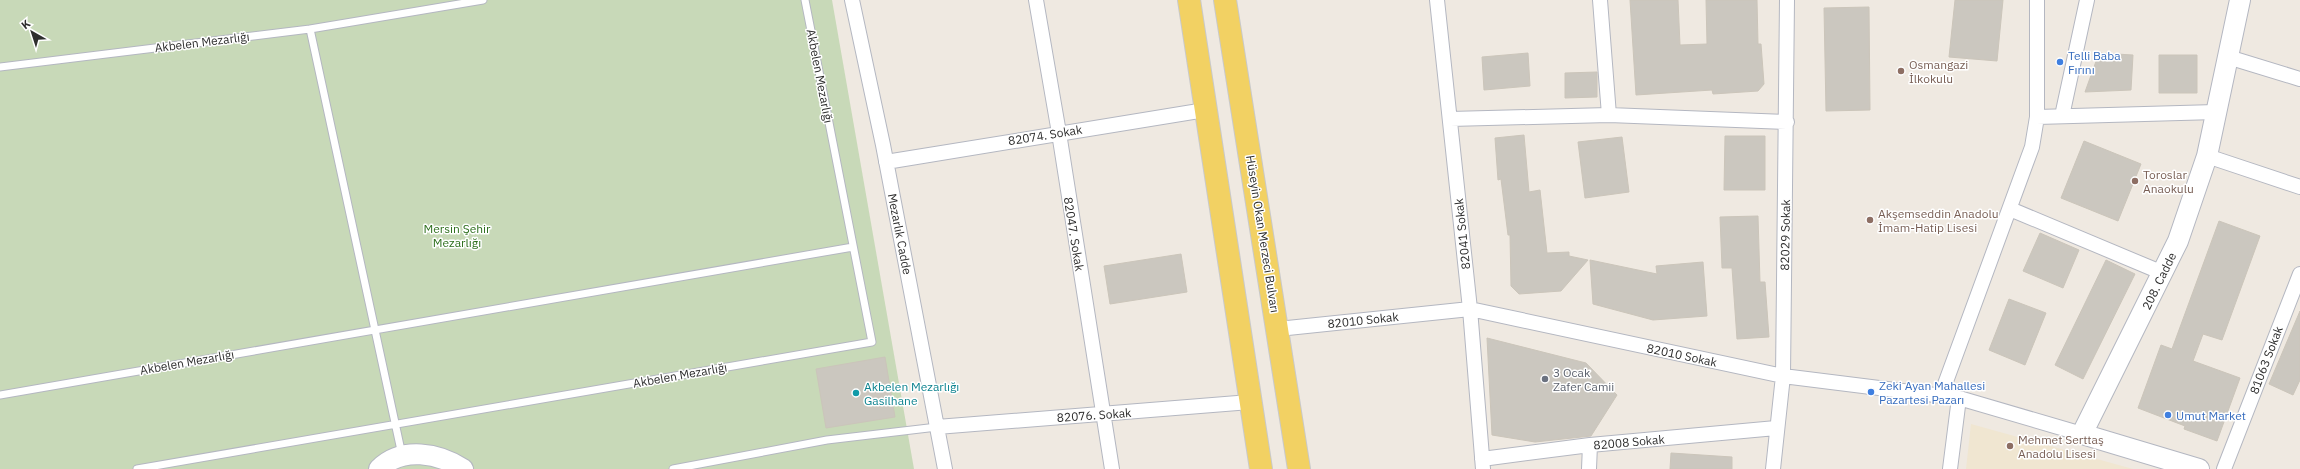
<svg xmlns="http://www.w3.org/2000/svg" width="2300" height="469" font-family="'IBM Plex Sans',sans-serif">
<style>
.education{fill:#f0e6d1}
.cemetery{fill:#c8d9b8}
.building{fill:#cbc7bf;stroke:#cbc5ba}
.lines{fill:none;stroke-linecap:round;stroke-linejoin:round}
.lane-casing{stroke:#b4b7c1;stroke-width:9}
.street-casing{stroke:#b4b7c1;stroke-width:16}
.secondary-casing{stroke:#b4b7c1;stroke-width:22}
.primary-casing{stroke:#c9c9c9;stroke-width:24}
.lane{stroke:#fff;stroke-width:7}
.street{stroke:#fff;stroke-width:14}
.secondary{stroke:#fff;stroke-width:20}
.primary{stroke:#f2d163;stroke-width:22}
.shop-dot{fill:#3f7fe0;stroke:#fff;stroke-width:1.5}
.education-dot{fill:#8d6e63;stroke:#fff;stroke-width:1.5}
.worship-dot{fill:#6b7280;stroke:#fff;stroke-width:1.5}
.culture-dot{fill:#0f9aa8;stroke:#fff;stroke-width:1.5}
.labels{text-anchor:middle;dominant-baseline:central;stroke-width:3;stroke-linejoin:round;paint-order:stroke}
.street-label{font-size:12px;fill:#2e2e2e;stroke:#fff}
.shop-label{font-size:12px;fill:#366cbe;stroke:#fff;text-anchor:start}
.education-label{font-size:12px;fill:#785e54;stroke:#fff;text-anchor:start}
.park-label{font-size:12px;fill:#2c6e1b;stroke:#fff}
.worship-label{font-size:12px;fill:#5b616d;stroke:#fff;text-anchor:start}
.culture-label{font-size:12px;fill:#0d838f;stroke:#fff;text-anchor:start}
</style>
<rect width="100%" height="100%" fill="#efe9e1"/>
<path class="education" d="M1971 424 2133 469H1966Z"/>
<path class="cemetery" d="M0 0H832L914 469H0Z"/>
<path class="building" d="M1630 0H1678L1680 45 1707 44 1706 0H1757L1758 44H1761L1764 84 1758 91 1713 94 1712 90 1636 95Z
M1955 0H2003L1997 61 1949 57Z
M1869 7 1870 110 1826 111 1824 8Z
M1528 53 1530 86 1484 90 1482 57Z
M2099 53 2133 55 2131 90 2085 92Z
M2159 55H2197V93H2159Z
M1597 72V97L1565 98V73Z
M1524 135 1529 192 1540 190 1547 253 1569 252V256L1588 260 1561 291 1519 294 1511 286 1510 235H1508L1501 179 1498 180 1495 138Z
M1725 136H1765V190H1724Z
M1622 137 1629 192 1585 198 1578 142Z
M2084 141 2141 164 2118 221 2061 198Z
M1758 216 1760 282H1765L1769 337 1737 339 1732 268H1722L1720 217Z
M2219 221 2260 236 2222 340 2203 334 2193 361 2240 378 2217 441 2184 429 2185 426 2138 408 2161 345 2172 349Z
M2040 233 2079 250 2063 288 2023 271Z
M1181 254 1187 292 1110 304 1104 266Z
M1590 260 1657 274 1656 266 1703 262 1707 316 1653 320 1593 304Z
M2106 260 2135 274 2083 379 2055 365Z
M2009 299 2046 313 2025 365 1989 350Z
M2300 311V380L2293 395 2269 384Z
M1487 338 1586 363 1617 395 1591 436 1535 442 1492 435Z
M885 357 895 417 826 428 816 369Z
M1671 453 1732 457V469H1670Z"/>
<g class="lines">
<g class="lane-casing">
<path id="lane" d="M310 29 402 455
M0 67 310 29 483 0
M0 395 853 247
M137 469 872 342 805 0
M673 469 827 440 937 427"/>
</g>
<g class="street-casing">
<path id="street" d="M852 0 883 145 945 469
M1036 0 1059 133 1112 469
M1437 0 1470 309 1483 469
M1600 0 1609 115
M2228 57 2300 79
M2062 116 2087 0
M2037 117 2216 112
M1450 119 1609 115 1787 122
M2207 156 2300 187
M886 162 1205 110
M2010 209 2163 273
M1278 329 1470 309 1783 376 1959 398 2082 434
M1941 395 2032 147 2037 117V0
M937 427 1250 402
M1482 459 1590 445 1776 428
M1589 469 1590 445
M1773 469 1783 376 1787 0
M1950 469 1959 398
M2224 469 2300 274"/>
</g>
<g class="secondary-casing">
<path id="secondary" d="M379 469C402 446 439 453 463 469
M2199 469 2082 434 2178 241 2207 156 2240 0"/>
</g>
<g class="primary-casing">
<path id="primary" d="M1189 0 1261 469
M1225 0 1299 469"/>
</g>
<use href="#lane" class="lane"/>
<use href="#street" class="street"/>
<use href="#secondary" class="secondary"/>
<use href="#primary" class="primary"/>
</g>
<g class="shop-dot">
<circle cx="2060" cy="62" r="4"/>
<circle cx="1871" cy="392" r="4"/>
<circle cx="2168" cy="415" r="4"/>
</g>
<g class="education-dot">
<circle cx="1901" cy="71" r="4"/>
<circle cx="2135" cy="181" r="4"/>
<circle cx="1870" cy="220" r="4"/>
<circle cx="2010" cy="446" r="4"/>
</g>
<circle class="worship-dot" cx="1545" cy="379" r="4"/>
<circle class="culture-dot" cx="856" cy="393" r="4"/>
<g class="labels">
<g class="street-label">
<text transform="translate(202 42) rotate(-7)">Akbelen Mezarlığı</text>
<text transform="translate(820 76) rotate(79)">Akbelen Mezarlığı</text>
<text transform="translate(1045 135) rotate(-9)">82074. Sokak</text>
<text transform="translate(900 234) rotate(79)">Mezarlık Cadde</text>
<text transform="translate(1074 234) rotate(81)">82047. Sokak</text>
<text transform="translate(1263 234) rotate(81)">Hüseyin Okan Merzeci Bulvarı</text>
<text transform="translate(1462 234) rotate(-96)">82041 Sokak</text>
<text transform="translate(1785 235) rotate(-89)">82029 Sokak</text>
<text transform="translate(2159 281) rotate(-64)">208. Cadde</text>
<text transform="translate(1363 320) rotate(-6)">82010 Sokak</text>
<text transform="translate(1682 355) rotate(12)">82010 Sokak</text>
<text transform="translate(2266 360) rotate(-69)">81063 Sokak</text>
<text transform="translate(187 362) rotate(-10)">Akbelen Mezarlığı</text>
<text transform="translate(680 375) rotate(-10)">Akbelen Mezarlığı</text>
<text transform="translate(1094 415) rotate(-4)">82076. Sokak</text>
<text transform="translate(1629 442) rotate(-5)">82008 Sokak</text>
</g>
<g class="shop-label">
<text x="2068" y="55">Telli Baba<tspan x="2068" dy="14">Fırını</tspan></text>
<text x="1879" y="385">Zeki Ayan Mahallesi<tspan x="1879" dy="14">Pazartesi Pazarı</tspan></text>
<text x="2176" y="415">Umut Market</text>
</g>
<g class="education-label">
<text x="1909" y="64">Osmangazi<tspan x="1909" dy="14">İlkokulu</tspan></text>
<text x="2143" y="174">Toroslar<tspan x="2143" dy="14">Anaokulu</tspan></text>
<text x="1878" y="213">Akşemseddin Anadolu<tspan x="1878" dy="14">İmam-Hatip Lisesi</tspan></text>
<text x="2018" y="439">Mehmet Serttaş<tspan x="2018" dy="14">Anadolu Lisesi</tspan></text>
</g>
<g class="park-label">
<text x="457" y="228">Mersin Şehir<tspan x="457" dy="14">Mezarlığı</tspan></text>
</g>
<g class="worship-label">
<text x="1553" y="372">3 Ocak<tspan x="1553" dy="14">Zafer Camii</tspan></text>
</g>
<g class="culture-label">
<text x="864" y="386">Akbelen Mezarlığı<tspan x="864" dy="14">Gasilhane</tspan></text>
</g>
</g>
<g transform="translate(32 32) rotate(321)" stroke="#ffffff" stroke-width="3" paint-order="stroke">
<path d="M0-3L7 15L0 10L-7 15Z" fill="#2e2e2e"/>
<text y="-6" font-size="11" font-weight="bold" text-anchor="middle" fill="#2e2e2e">K</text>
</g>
</svg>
